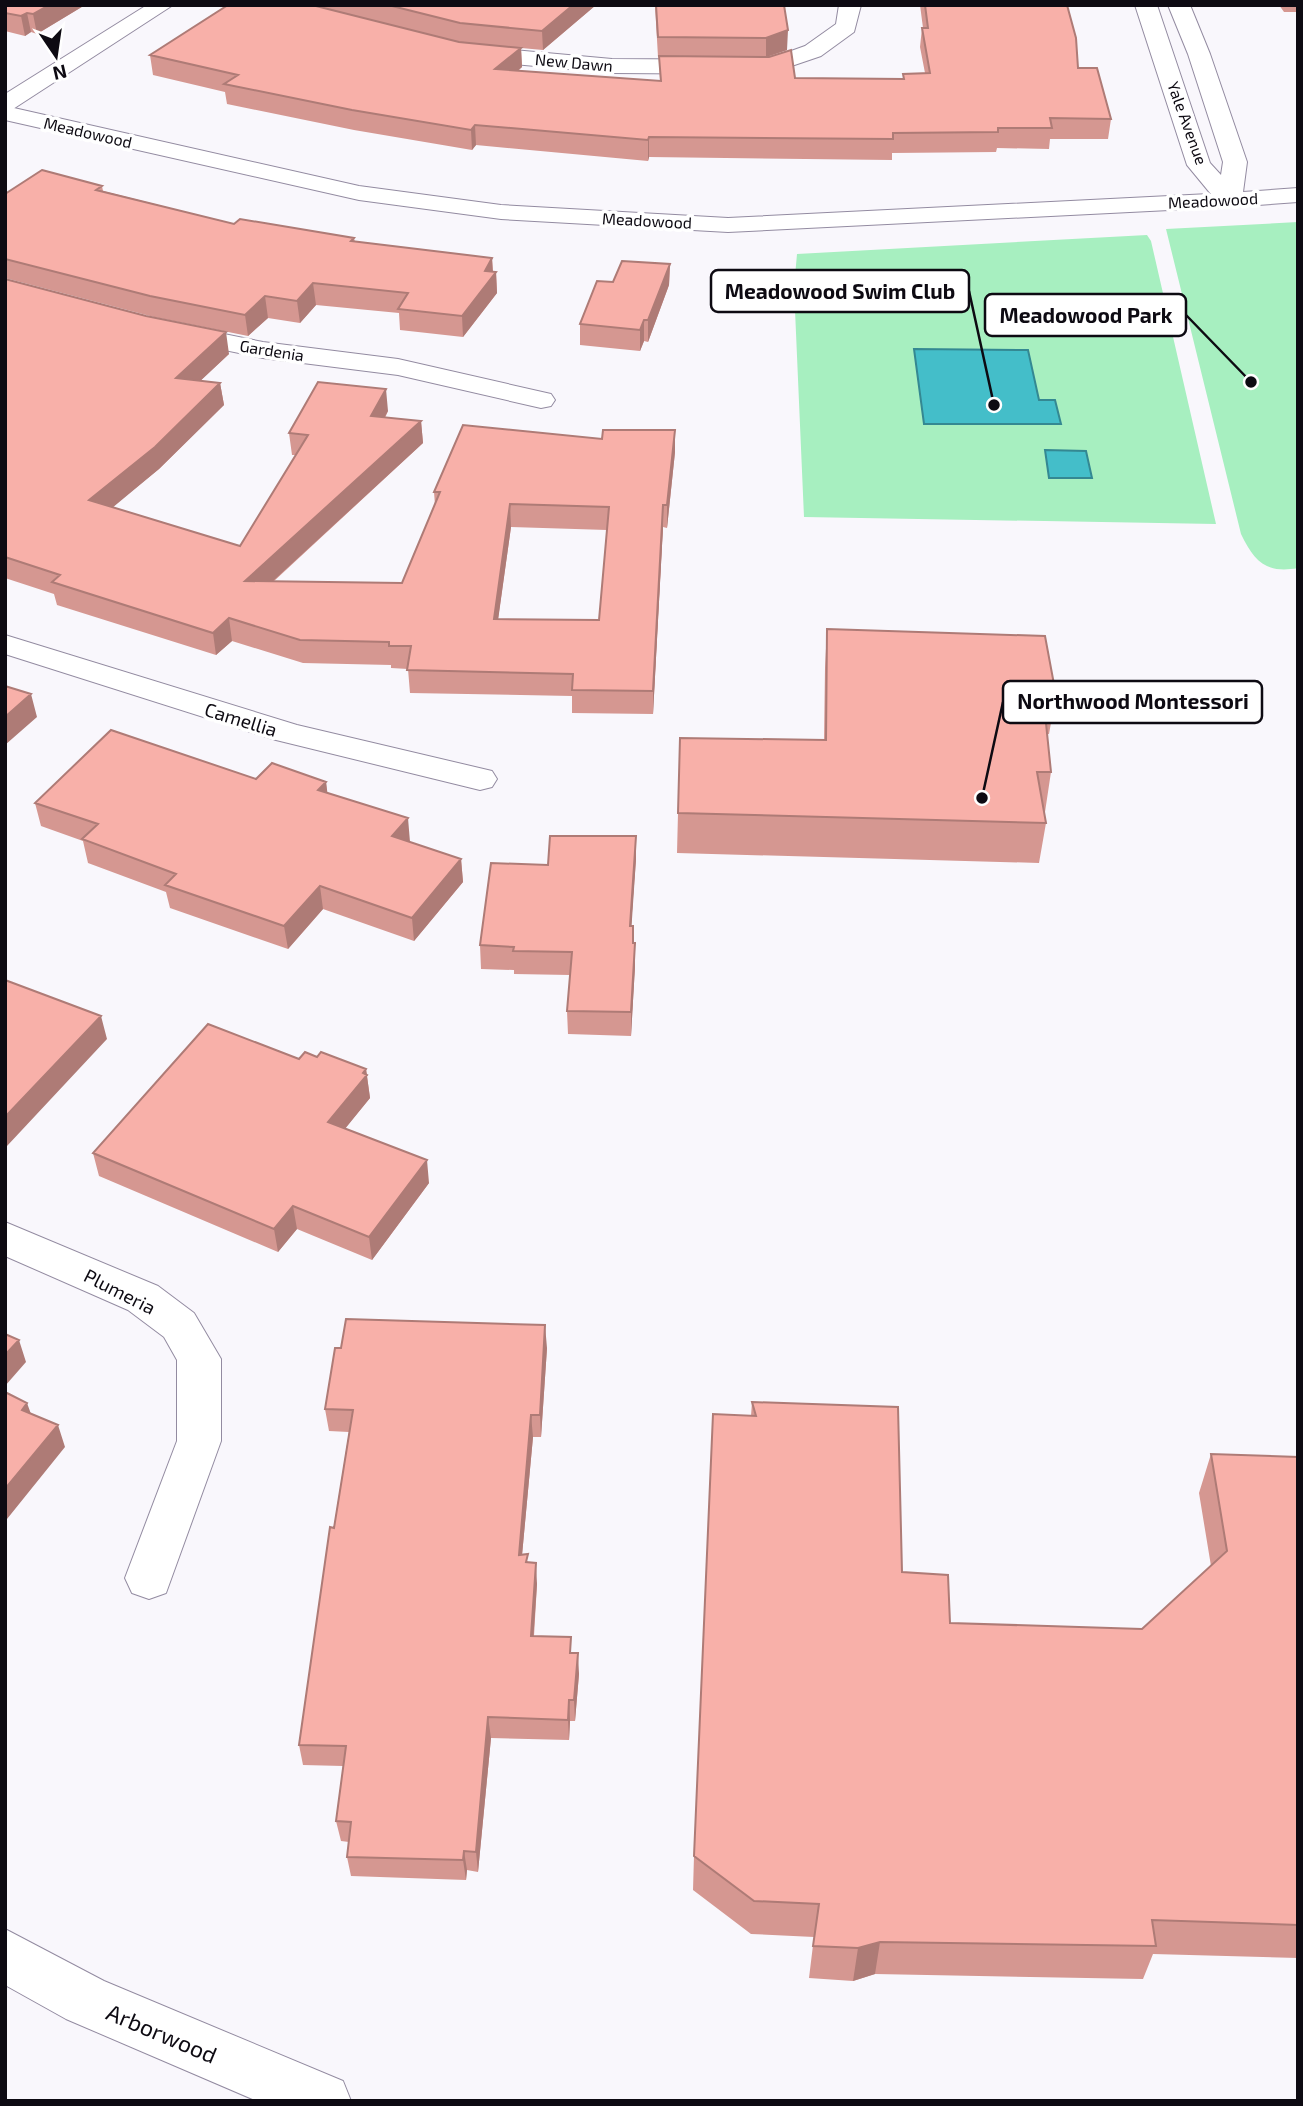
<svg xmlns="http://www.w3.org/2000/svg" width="1303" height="2106" font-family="'Exo 2',sans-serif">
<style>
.green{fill:#a7efc0}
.water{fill:#44bec9;stroke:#348892;stroke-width:2}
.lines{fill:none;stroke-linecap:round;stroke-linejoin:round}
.minor-casing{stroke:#938ba1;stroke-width:2}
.tertiary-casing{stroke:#938ba1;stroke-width:2}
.secondary-casing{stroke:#938ba1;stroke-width:2}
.minor{fill:#fff;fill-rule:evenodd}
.tertiary{fill:#fff;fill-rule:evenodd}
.secondary{fill:#fff;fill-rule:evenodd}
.wall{fill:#d59791;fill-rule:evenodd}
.shaded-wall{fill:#ae7b76}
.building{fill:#f8b0a9;stroke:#ae7b76;stroke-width:2;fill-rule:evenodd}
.labels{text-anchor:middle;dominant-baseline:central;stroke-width:7;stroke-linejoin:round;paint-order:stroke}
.far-street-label{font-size:16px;fill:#0d0a12;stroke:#fff}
.street-label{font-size:19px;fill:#0d0a12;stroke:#fff}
.near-street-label{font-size:23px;fill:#0d0a12;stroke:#fff}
.leader{fill:none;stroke:#0d0a12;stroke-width:2.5}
.callout-dot{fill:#0d0a12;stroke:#fff;stroke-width:2.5}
.callout{fill:#fff;stroke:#0d0a12;stroke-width:2.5}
.callout-label{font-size:21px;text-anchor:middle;font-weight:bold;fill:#0d0a12}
</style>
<rect width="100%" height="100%" fill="#f9f7fc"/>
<path class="green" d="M1298 222V568C1266 574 1254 561 1241 534L1166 229Z
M1147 235 1151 241 1216 524 804 517 794 287 797 254Z"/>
<path class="water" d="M914 349 1028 350 1039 400H1055L1061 424H924Z
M1045 450 1086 451 1092 478H1049Z"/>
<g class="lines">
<g class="minor-casing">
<path id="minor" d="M147 5H173L13 109 5 111V94Z
M839 5H861L854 32 821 56 768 74 612 73 468 60 460 58 457 53 460 48 468 46 612 59 766 60 805 46 836 24Z
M175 324 263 342 398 359 551 394 555 400 551 406 541 408 398 375 263 358 166 338 162 332 166 326Z
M5 635 297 725 492 771 497 779 492 787 480 790 276 740 5 654Z
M5 1222 158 1286 194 1313 221 1359V1441L166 1593 149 1599 132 1593 125 1578 177 1441V1360L164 1337 128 1310 5 1256Z"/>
</g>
<g class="tertiary-casing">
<path id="tertiary" d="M5 106 359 186 501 205 728 218 1229 193 1238 195 1241 200 1238 205 1229 207 728 232 501 219 359 200 5 120Z
M5 1929 104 1981 343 2081 351 2101H257L66 2019 5 1985Z"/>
</g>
<g class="secondary-casing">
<path id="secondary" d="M1135 5H1157L1210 163 1221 175 1223 162 1188 54 1168 5H1190L1210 54 1247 162 1243 192 1298 188V202L1229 207 1220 205 1187 165Z"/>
</g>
<use href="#minor" class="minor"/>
<use href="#tertiary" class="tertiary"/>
<use href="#secondary" class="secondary"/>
</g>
<path class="wall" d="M5 5H85L37 34 31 32 25 36 5 31Z
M314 5H596L543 50 521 48 522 67 518 71 660 81 659 57H658L655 5H784L787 50 767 57 795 78 903 79V74L925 73 920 47 922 28H923L920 5H1067L1078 68 1111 119 1108 139H1050L1049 149 997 148 996 152 892 153V160L649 157 648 161 476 145 472 150 354 130 227 104 225 92 153 75 150 55Z
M1279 5H1298V12H1284Z
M102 186 103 191 234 224 354 238 355 242 492 258 493 272H496L497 293 463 337 400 330 399 313 316 305 300 323 268 318 248 336 154 317 5 278V194Z
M670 264 669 285 648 342 644 341 640 351 580 345V324L613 282Z
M5 279 229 354 200 381 220 383 224 405 159 469 112 507 240 546 296 455H292L289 433 388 411 385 418 421 421 423 443 273 582 402 583 435 505 434 492 602 439 675 430V452L667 528 663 527 653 714 572 713V696L410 693 408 669 391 668V665L303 663 232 641 216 655 57 605 54 594 5 578ZM511 527 607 530 599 620 498 619Z
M827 629 1056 695 1049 734H1047L1051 772 1045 812H1044L1046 823 1039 863 677 853 678 813 824 740 825 668Z
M256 779 326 782 327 792 410 842 461 859 463 882 414 941 323 909 288 949 170 908 166 892 88 863 83 841 41 826 35 803Z
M636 859 631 926 633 943H635V966L631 1036 568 1034 567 1011 570 975 514 974V970L481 969 480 945 548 865Z
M317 1057 366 1069 370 1098 345 1128 429 1183 372 1260 297 1229 278 1252 99 1176 93 1153 299 1059Z
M341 1348H547L541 1437H533L522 1555 528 1562 537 1584 534 1636 572 1653 579 1674 575 1721H570L569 1740 491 1738 478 1872 467 1870 466 1880 351 1876 347 1857 349 1842 341 1841 336 1821 343 1766 303 1765 299 1745 349 1432 329 1431 325 1409Z
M752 1402 902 1572 950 1623 1142 1629 1211 1566 1199 1493 1211 1454 1298 1457V1958L1153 1954 1143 1979 875 1974 853 1981 809 1978 814 1937 751 1934 693 1890 694 1856 751 1416Z"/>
<path class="shaded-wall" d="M49 5H85L37 34 33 14Z
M573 5H596L543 50 542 31Z
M27 13 31 32 25 36 21 16Z
M788 30 787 50 766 57V38Z
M521 48 522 67 496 89 495 69Z
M475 125 476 145 472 150 471 130Z
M649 137V157L648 161V140Z
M492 258 493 276 496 272 497 293 463 337 462 316Z
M670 264 669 285 648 342V320Z
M313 283 316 305 300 323 297 301Z
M265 296 268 318 248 336 245 315Z
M644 320V341L640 351V330Z
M226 332 229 354 180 400 176 378Z
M220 383 224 405 159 469 94 523 89 500Z
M386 389 388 411 373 438 371 416Z
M421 421 423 443 248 604 245 581Z
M675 430V452L667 528V505Z
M510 504 511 527 495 642 494 619Z
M663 505V527L653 714V691Z
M229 618 232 641 216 655 213 633Z
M31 694 37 717 5 745V717Z
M326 782 329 805 318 790Z
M408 818 410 842 392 836Z
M636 836V859L630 949V926Z
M461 859 463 882 414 941 412 918Z
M320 886 323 909 288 949 284 926Z
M635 943V966L631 1036V1012Z
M101 1016 107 1039 7 1146 5 1140V1117Z
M366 1069 370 1098 332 1145 328 1122Z
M427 1160 429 1183 372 1260 369 1237Z
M293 1206 297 1229 278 1252 274 1229Z
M545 1325 547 1348 541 1437 540 1415Z
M19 1340 26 1362 5 1386V1355Z
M27 1403 35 1425 22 1410Z
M531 1415 533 1437 520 1577 519 1555Z
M58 1425 65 1447 7 1519 5 1513V1489Z
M536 1563 537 1584 532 1657 531 1636Z
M578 1653 579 1674 575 1721 574 1700Z
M569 1700 570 1721 569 1740 568 1720Z
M488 1717 491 1738 478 1872 476 1852Z
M464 1851 467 1870 466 1880 463 1860Z
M880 1942 875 1974 853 1981 858 1948Z"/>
<path class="building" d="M5 5H49L33 14 27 13 21 16 5 13Z
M228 5H312L459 42 521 48 495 69 661 81 659 56 769 57 791 50 795 78 904 79 903 74 930 73 922 28H928L925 5H1067L1076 38 1078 68H1097L1111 119 1050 118 1052 128H998V132L893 133V139L649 137 648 140 475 125 471 130 352 110 224 84 238 75 150 55Z
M388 5H573L542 31 460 23Z
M656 5H784L788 30 766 38 658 37Z
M42 170 102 186 96 190 234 224 240 219 354 238 351 241 492 258 485 271 496 272 462 316 398 309 408 293 313 283 297 301 265 296 245 315 150 296 5 259V194Z
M622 261 670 264 648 320H644L640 330 580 324 597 281 613 282Z
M5 279 146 316 226 332 176 378 220 383 155 447 89 500 240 546 308 435 289 433 318 382 386 389 371 416 421 421 245 581 402 583 440 492H434L463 425 602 439 603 430H675L667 505H663L653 691 572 690 573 674 407 670 411 646H389V642L300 640 229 618 213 633 52 582 60 575 5 557ZM510 504 609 507 599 620 494 619Z
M827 629 1045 636 1056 695 1043 694 1051 772H1037L1046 823 678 813 680 738 826 740Z
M5 686 31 694 5 717Z
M111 730 256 779 272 763 326 782 318 790 408 818 392 836 461 859 412 918 320 886 284 926 165 885 176 874 82 839 98 824 35 803Z
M550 836H636L630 926H633V943H635L631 1012 567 1011 572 952 513 951 514 947 480 945 491 863 548 865Z
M5 980 101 1016 5 1117Z
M208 1024 299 1059 305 1052 317 1057 321 1052 366 1069 363 1073 367 1075 328 1122 427 1160 369 1237 293 1206 274 1229 93 1153Z
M346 1319 545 1325 540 1415H531L519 1555 528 1554 526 1562 536 1563 531 1636 571 1637 570 1653H578L574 1700H569L568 1720 488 1717 476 1852 464 1851 463 1860 347 1857 351 1822 336 1821 346 1746 299 1745 330 1527 334 1528 353 1410 325 1409 335 1348H341Z
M5 1334 19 1340 5 1355Z
M5 1392 27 1403 22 1410 58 1425 5 1489Z
M752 1402 898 1407 902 1572 948 1575 950 1623 1142 1629 1227 1551 1211 1454 1298 1457V1925L1152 1920 1156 1946 880 1942 858 1948 813 1946 819 1904 754 1901 694 1856 713 1414 756 1416Z"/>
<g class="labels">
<g class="far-street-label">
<text transform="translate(574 62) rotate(5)">New Dawn</text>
<text transform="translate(1188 123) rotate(70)">Yale Avenue</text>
<text transform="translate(88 132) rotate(13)">Meadowood</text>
<text transform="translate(1213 200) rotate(-3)">Meadowood</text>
<text transform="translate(647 220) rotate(3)">Meadowood</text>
<text transform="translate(272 350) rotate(9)">Gardenia</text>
</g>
<g class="street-label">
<text transform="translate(241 719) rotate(17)">Camellia</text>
<text transform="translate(120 1291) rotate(27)">Plumeria</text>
</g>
<g class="near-street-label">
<text transform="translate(162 2033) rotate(23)">Arborwood</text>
</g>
</g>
<path class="leader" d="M994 405L969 291M1251 382L1186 315M982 798L1003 702"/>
<g class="callout-dot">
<circle cx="994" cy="405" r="7"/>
<circle cx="1251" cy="382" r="7"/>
<circle cx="982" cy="798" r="7"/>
</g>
<g class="callout">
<rect x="711" y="270" width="258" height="42" rx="7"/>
<rect x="985" y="294" width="201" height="42" rx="7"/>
<rect x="1003" y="681" width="259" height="42" rx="7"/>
</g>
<g class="callout-label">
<text x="840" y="299">Meadowood Swim Club</text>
<text x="1086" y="323">Meadowood Park</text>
<text x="1133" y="709">Northwood Montessori</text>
</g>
<rect width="1303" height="2106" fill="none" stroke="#0d0a12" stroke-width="14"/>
<g transform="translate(56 56) rotate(167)" stroke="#ffffff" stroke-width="5" paint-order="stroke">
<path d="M0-5L12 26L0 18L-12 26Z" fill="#0d0a12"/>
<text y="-10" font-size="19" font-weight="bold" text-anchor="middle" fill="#0d0a12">N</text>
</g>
</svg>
